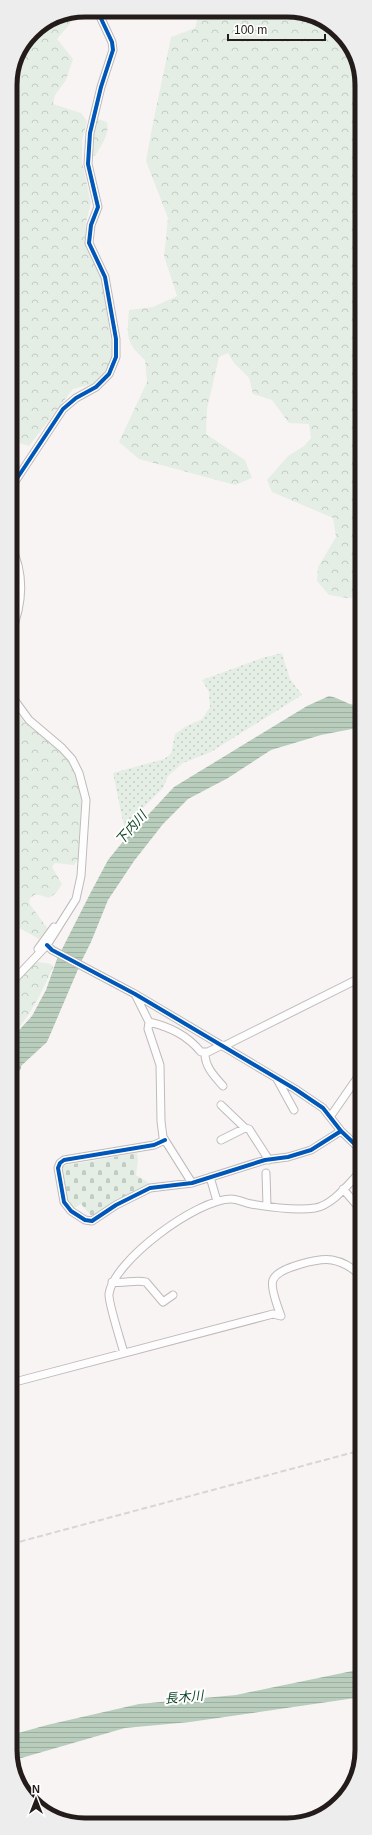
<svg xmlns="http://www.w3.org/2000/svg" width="372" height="1835" font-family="Helvetica,'Noto Sans JP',sans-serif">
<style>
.green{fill:url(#green-dots)}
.forest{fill:url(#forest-crowns)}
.cemetery{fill:url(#cemetery-stones)}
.water{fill:url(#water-rules)}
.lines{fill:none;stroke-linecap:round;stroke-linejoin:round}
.minor-casing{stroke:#c0bab9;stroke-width:9}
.minor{stroke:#fefdfd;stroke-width:7}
.rail{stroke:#d7d5d5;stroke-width:2;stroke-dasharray:6 3;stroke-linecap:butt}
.cycleway-casing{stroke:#fff;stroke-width:6}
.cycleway{stroke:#0057b8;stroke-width:4}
.labels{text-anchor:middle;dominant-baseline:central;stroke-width:4;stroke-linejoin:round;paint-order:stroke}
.water-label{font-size:13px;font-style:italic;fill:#0e4525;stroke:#fff}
.rim{fill:none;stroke:#241c1b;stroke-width:5}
</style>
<defs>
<pattern id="green-dots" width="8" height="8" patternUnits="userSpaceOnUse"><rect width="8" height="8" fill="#e4eee5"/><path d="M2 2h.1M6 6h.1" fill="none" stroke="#c3ccc4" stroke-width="1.8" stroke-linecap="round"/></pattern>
<pattern id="forest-crowns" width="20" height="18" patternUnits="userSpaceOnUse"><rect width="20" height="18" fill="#e4eee5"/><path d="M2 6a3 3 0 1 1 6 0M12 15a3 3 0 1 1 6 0" fill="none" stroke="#c3ccc4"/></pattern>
<pattern id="cemetery-stones" width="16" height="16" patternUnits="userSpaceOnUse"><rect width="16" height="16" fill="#e4eee5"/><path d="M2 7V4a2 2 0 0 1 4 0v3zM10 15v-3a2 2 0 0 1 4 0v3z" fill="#c3ccc4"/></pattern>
<pattern id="water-rules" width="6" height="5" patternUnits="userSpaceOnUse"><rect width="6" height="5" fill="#b8cdbc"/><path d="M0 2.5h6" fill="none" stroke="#9eafa1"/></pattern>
</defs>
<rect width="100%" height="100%" fill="#f9f4f4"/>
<path class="green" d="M282 653 290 679 302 695 211 752 183 763 168 776 163 788 127 824 124 826 113 773 164 759 171 754 175 734 185 727 202 719 210 707 209 692 202 680 262 658Z"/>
<path class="forest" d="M78 11 79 13 57 39 73 59 66 80 55 95 53 104 81 113 87 121 82 141V162L91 203 86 222 85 243 102 278 113 355 106 371 93 384 73 389 29 446 10 440V80L32 32 56 16Z
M199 11 306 12 344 36 361 75 362 597 347 598 329 595 317 581 318 567 336 537 333 518 272 492 267 480 288 456 304 446 311 438 309 424 289 423 272 400 253 394 249 378 234 363 228 353 219 357 207 409 206 434 245 460 252 478 235 485 139 459 119 442 147 382 145 360C125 342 127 336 129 310L153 307 177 296 164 256 168 218 146 161 152 128 171 37 195 28Z
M98 119 107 122C110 134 101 146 95 156H93C88 146 95 129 98 119Z
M10 561C16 578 17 596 10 612Z
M10 703 24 722 57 748 73 767 82 792 78 859 74 865 55 863 52 867 62 884 56 893 49 898 36 894 30 898 29 903 48 929 39 939 10 923Z
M34 961 51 964 53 967C42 992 30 1018 10 1037V988Z"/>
<path class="cemetery" d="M137 1153 138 1160 136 1175 154 1186 93 1218 81 1204 73 1209 66 1200 62 1166Z"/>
<path class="water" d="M329 696C340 698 351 707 362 706V727L321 735 271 750 228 778 188 799 163 824 134 861 108 900 91 942 82 960 47 1042 21 1066V1069L10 1079V1040L32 1016 46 990 57 959 91 892 108 860 121 844 174 787 307 706Z
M362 1669V1697L190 1722 125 1728 11 1761V1735L47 1725 139 1704 236 1695Z"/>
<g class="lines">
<g class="minor-casing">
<path id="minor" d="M10 489 63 409 76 398 96 387 109 374 116 357V339L105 277 89 243 91 225 98 207 88 164 90 133 101 87 113 50 112 42 97 10
M10 544C26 575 23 605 10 635
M10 694 29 720 62 748 72 759 79 773 86 800 81 876 76 899 47 945 10 984
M47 945 52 950 135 994 295 1089 323 1108 341 1131 362 1151
M38 949 54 927
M356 980 362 990
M135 994 149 1022 148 1029 160 1065 161 1121 163 1137 192 1183
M149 1022C170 1027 187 1035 201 1052H208L222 1045
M224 1046 362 977
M205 1054C205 1067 215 1077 223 1086
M277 1079 294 1110
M221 1105 245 1128
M330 1117 362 1071
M165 1140 154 1145 64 1160 60 1163 58 1168 64 1202 71 1211 85 1220 92 1221 116 1205 150 1188 192 1183 265 1160 288 1157 311 1150 341 1131
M221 1140 245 1128 249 1129 269 1160
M266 1173 267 1206
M210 1177 217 1201
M343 1189 362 1211
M112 1282C125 1284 135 1279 146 1282L163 1302 173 1295
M281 1316C278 1308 270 1287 273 1280 278 1267 320 1258 332 1260 344 1262 354 1269 362 1277
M124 1353C121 1342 108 1302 109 1294 113 1261 197 1199 231 1199 238 1199 244 1203 251 1204 269 1207 297 1211 315 1208 333 1205 349 1183 362 1170
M11 1383 273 1314 281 1316"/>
</g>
<use href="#minor" class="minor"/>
<path class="rail" d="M11 1544 362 1450"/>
<g class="cycleway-casing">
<path id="cycleway" d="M10 489 63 409 76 398 96 387 109 374 116 357V339L105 277 89 243 91 225 98 207 88 164 90 133 101 87 113 50 112 42 97 10
M47 945 52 950 135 994 295 1089 323 1108 341 1131 362 1151
M165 1140 154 1145 64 1160 60 1163 58 1168 64 1202 71 1211 85 1220 92 1221 116 1205 150 1188 192 1183 265 1160 288 1157 311 1150 341 1131"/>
</g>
<use href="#cycleway" class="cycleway"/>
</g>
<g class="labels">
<g class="water-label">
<text transform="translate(131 828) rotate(-49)">下内川</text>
<text transform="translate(184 1697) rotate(-5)">長木川</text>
</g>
</g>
<path d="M0 0H372V1835H0ZM85 17H287A68 68 0 0 1 355 85V1750A68 68 0 0 1 287 1818H85A68 68 0 0 1 17 1750V85A68 68 0 0 1 85 17Z" fill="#ededed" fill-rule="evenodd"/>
<path class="rim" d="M85 17H287A68 68 0 0 1 355 85V1750A68 68 0 0 1 287 1818H85A68 68 0 0 1 17 1750V85A68 68 0 0 1 85 17Z"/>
<g transform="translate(36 1799)" stroke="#ffffff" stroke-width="3" paint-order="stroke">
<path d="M0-3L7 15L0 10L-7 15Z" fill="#241c1b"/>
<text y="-6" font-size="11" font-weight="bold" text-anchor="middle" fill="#241c1b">N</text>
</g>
<path d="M228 34v6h97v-6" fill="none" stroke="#241c1b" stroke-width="2"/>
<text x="234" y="34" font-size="12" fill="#241c1b" stroke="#ffffff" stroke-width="3" paint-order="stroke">100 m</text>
</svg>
